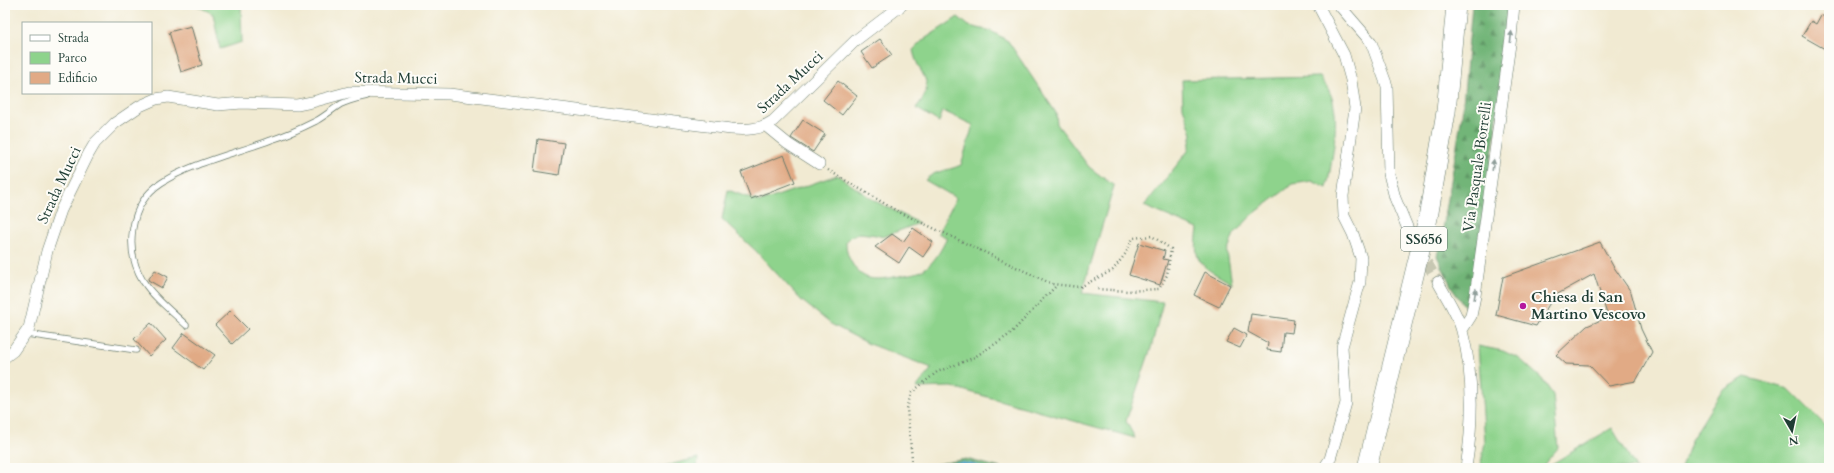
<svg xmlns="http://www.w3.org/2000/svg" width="1834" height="473" font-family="Cardo,serif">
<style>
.green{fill:#8ed38c;stroke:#568860}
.forest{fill:url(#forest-firs);stroke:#487956}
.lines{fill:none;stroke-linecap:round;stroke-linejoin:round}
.stream{stroke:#5da6d4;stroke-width:4}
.building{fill:#e1aa85}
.street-tunnel{stroke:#c7c7b2;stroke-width:11;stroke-dasharray:11 5.5;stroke-linecap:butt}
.lane-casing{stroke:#687a6b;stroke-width:7}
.street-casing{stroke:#687a6b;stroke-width:12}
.highway-casing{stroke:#687a6b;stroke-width:20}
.path{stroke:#687a6b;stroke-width:2.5;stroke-dasharray:1 3;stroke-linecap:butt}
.lane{stroke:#fff;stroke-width:5.5}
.street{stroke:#fff;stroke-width:11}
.highway{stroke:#fff;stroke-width:19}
.oneway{fill:#8f9e9a}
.poi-dot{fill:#b5179e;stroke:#fdfcf7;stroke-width:1.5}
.labels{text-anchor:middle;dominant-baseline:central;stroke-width:4;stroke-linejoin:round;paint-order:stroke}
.shield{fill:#fdfcf7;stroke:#62766e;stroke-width:1}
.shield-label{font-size:14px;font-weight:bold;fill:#1f3d34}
.street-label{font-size:15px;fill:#1f3d34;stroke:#fdfcf7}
.poi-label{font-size:15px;font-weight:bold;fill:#1f3d34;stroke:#fdfcf7;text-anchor:start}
</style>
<defs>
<pattern id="forest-firs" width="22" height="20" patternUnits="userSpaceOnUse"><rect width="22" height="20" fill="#72b578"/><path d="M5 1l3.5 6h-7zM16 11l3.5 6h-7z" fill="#5d9463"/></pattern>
</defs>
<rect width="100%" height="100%" fill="#fdfcf7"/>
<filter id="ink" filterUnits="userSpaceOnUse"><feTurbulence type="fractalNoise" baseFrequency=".025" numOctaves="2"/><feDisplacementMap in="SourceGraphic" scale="8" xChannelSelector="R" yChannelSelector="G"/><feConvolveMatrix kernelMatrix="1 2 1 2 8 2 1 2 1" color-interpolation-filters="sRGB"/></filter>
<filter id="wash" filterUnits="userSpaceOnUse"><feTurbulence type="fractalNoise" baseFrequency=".012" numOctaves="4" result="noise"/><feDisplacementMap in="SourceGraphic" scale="16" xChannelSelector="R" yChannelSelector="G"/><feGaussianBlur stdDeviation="0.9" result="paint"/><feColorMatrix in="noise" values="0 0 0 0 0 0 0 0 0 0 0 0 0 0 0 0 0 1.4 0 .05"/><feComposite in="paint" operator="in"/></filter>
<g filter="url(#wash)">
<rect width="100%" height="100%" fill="#f1ead2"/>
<path class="green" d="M196 5H241L242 42 220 49 213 14Z
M958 17 969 26 991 31 1008 41 1056 113 1057 124 1089 167 1114 186 1082 293 1163 302 1151 348 1126 421 1135 438 952 387 916 388 932 368 869 344 831 324 801 300 756 251 722 219 728 190 760 202 837 175 875 201 919 223 883 237 876 235 860 233 852 236 846 242C846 251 848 257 853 265 865 284 880 279 900 276 908 274 916 274 923 270 935 262 941 250 947 238L938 233 956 198 925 180C937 169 946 172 961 165L973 125 943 111 939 122 916 108C939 80 918 77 913 50L923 40Z
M1320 77C1323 82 1328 87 1330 93 1342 117 1331 163 1327 188L1312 181 1293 184 1251 216 1234 234 1227 252 1232 284C1202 265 1192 267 1198 229L1144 206 1188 151 1192 134 1183 107 1182 80Z
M1478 346 1503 351 1520 359 1542 379 1553 395 1558 448 1541 468H1480L1485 442Z
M1745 377 1789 389 1829 429V468H1681L1691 440 1722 391Z
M1612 428 1636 468H1545Z
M698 458 697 468H656Z"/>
<path class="forest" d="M1472 5H1513L1470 314 1453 290 1437 256 1442 235 1462 115Z
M966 459 1001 468H921V467Z"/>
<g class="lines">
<path class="stream" d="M924 468 962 464 981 468"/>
</g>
<g id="blocks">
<path class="building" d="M1821 15 1829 20V42L1825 49 1802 36 1811 21 1816 24Z
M191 26 202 65 181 72 169 32Z
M880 39 892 55 872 68 861 52Z
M838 81 857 96 842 115 823 100Z
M803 120 825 134 813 152 791 138Z
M538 139 564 143 559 175 534 171Z
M784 155 795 182 751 199 741 172Z
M913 228 933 242 923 257 909 247 899 263 875 247 892 234 903 242Z
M1600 242 1613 266 1631 292 1641 329 1652 352 1636 381 1609 386 1589 365 1566 364 1556 355 1587 326 1608 317 1594 274 1554 296 1536 326 1496 315 1503 277Z
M1139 243 1165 251 1163 259 1168 260 1160 285 1129 275Z
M155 270 168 277 162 288 148 280Z
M1205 272 1230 285 1219 307 1194 295Z
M230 311 248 329 232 344 215 325Z
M1251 314 1294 320 1292 333 1283 332 1281 352 1267 350 1268 343 1248 332Z
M151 323 166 340 149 356 134 339Z
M1234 328 1247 335 1240 348 1226 342Z
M184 333 215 355 203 370 173 348Z"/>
</g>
</g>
<g filter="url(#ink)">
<use href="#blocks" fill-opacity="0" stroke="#687a6b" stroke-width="1"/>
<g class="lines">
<path class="street-tunnel" d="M1410 234 1438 282"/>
<g class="lane-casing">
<path id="lane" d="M186 325C171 311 154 298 143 281 124 250 129 204 161 183 191 163 237 153 271 140 287 135 302 128 316 121 325 116 333 109 341 104 349 100 359 98 367 96
M26 334 136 350"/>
</g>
<g class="street-casing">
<path id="street" d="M1318 5 1344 55 1351 80 1355 108 1343 196 1344 216 1353 234 1361 258 1360 282 1342 347 1346 403 1330 459 1324 468
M1339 5 1371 42 1387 86 1389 174 1395 198 1410 234
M766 126 788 144 819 164
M1438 282C1446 297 1458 314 1462 331 1474 375 1473 423 1466 468
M1462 330 1471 316 1475 296 1511 37 1514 5
M5 357 13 351 29 328 47 251 61 210 88 155 95 143 115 123 140 106 156 99 168 97 218 105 242 103 297 105 312 102 349 92 449 94 731 129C746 130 760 130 773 121L856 40 902 5"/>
</g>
<g class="highway-casing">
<path id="highway" d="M1367 468 1428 218 1446 112 1456 5"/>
</g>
<path class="path" d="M828 170 897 211 1052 284 1080 287 1113 270 1126 253 1133 238 1152 236 1171 249 1167 275 1159 289 1128 291 1096 289
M913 468 907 409 911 393 937 372 973 358 1009 335 1057 285"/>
<use href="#lane" class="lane"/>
<use href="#street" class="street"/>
<use href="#highway" class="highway"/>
</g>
<defs><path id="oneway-solid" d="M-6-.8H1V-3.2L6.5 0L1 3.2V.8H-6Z"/></defs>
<g class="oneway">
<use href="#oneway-solid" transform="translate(1511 37) rotate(-83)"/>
<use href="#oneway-solid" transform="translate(1493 165) rotate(-82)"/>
<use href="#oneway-solid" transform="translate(1475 294) rotate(-81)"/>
</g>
</g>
<circle class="poi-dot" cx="1523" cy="306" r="4"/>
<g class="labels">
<rect class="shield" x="1401" y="227" width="46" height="24" rx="3"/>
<g class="shield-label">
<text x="1424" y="239">SS656</text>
</g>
<g class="street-label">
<text transform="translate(396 78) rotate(1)">Strada Mucci</text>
<text transform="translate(790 82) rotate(-43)">Strada Mucci</text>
<text transform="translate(1477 167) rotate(-82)">Via Pasquale Borrelli</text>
<text transform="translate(59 185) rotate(-65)">Strada Mucci</text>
</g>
<g class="poi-label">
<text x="1531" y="297">Chiesa di San<tspan x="1531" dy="17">Martino Vescovo</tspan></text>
</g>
</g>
<rect width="1834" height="473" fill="none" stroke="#fdfcf7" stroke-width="20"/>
<rect x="22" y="22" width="130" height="72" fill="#fdfcf7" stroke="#a4b0a9"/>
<rect x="30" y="35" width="20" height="6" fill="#ffffff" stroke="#a4b0a9"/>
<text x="58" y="42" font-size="12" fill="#1f3d34">Strada</text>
<rect x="30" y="52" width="20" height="12" fill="#8ed38c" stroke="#a4b0a9"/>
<text x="58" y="62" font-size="12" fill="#1f3d34">Parco</text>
<rect x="30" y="72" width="20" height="12" fill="#e1aa85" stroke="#a4b0a9"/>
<text x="58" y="82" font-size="12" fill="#1f3d34">Edificio</text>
<g transform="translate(1792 431) rotate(171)" stroke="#fdfcf7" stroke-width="3" paint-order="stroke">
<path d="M0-3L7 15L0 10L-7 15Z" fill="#1f3d34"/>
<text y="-6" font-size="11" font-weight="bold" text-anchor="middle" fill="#1f3d34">N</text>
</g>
</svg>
